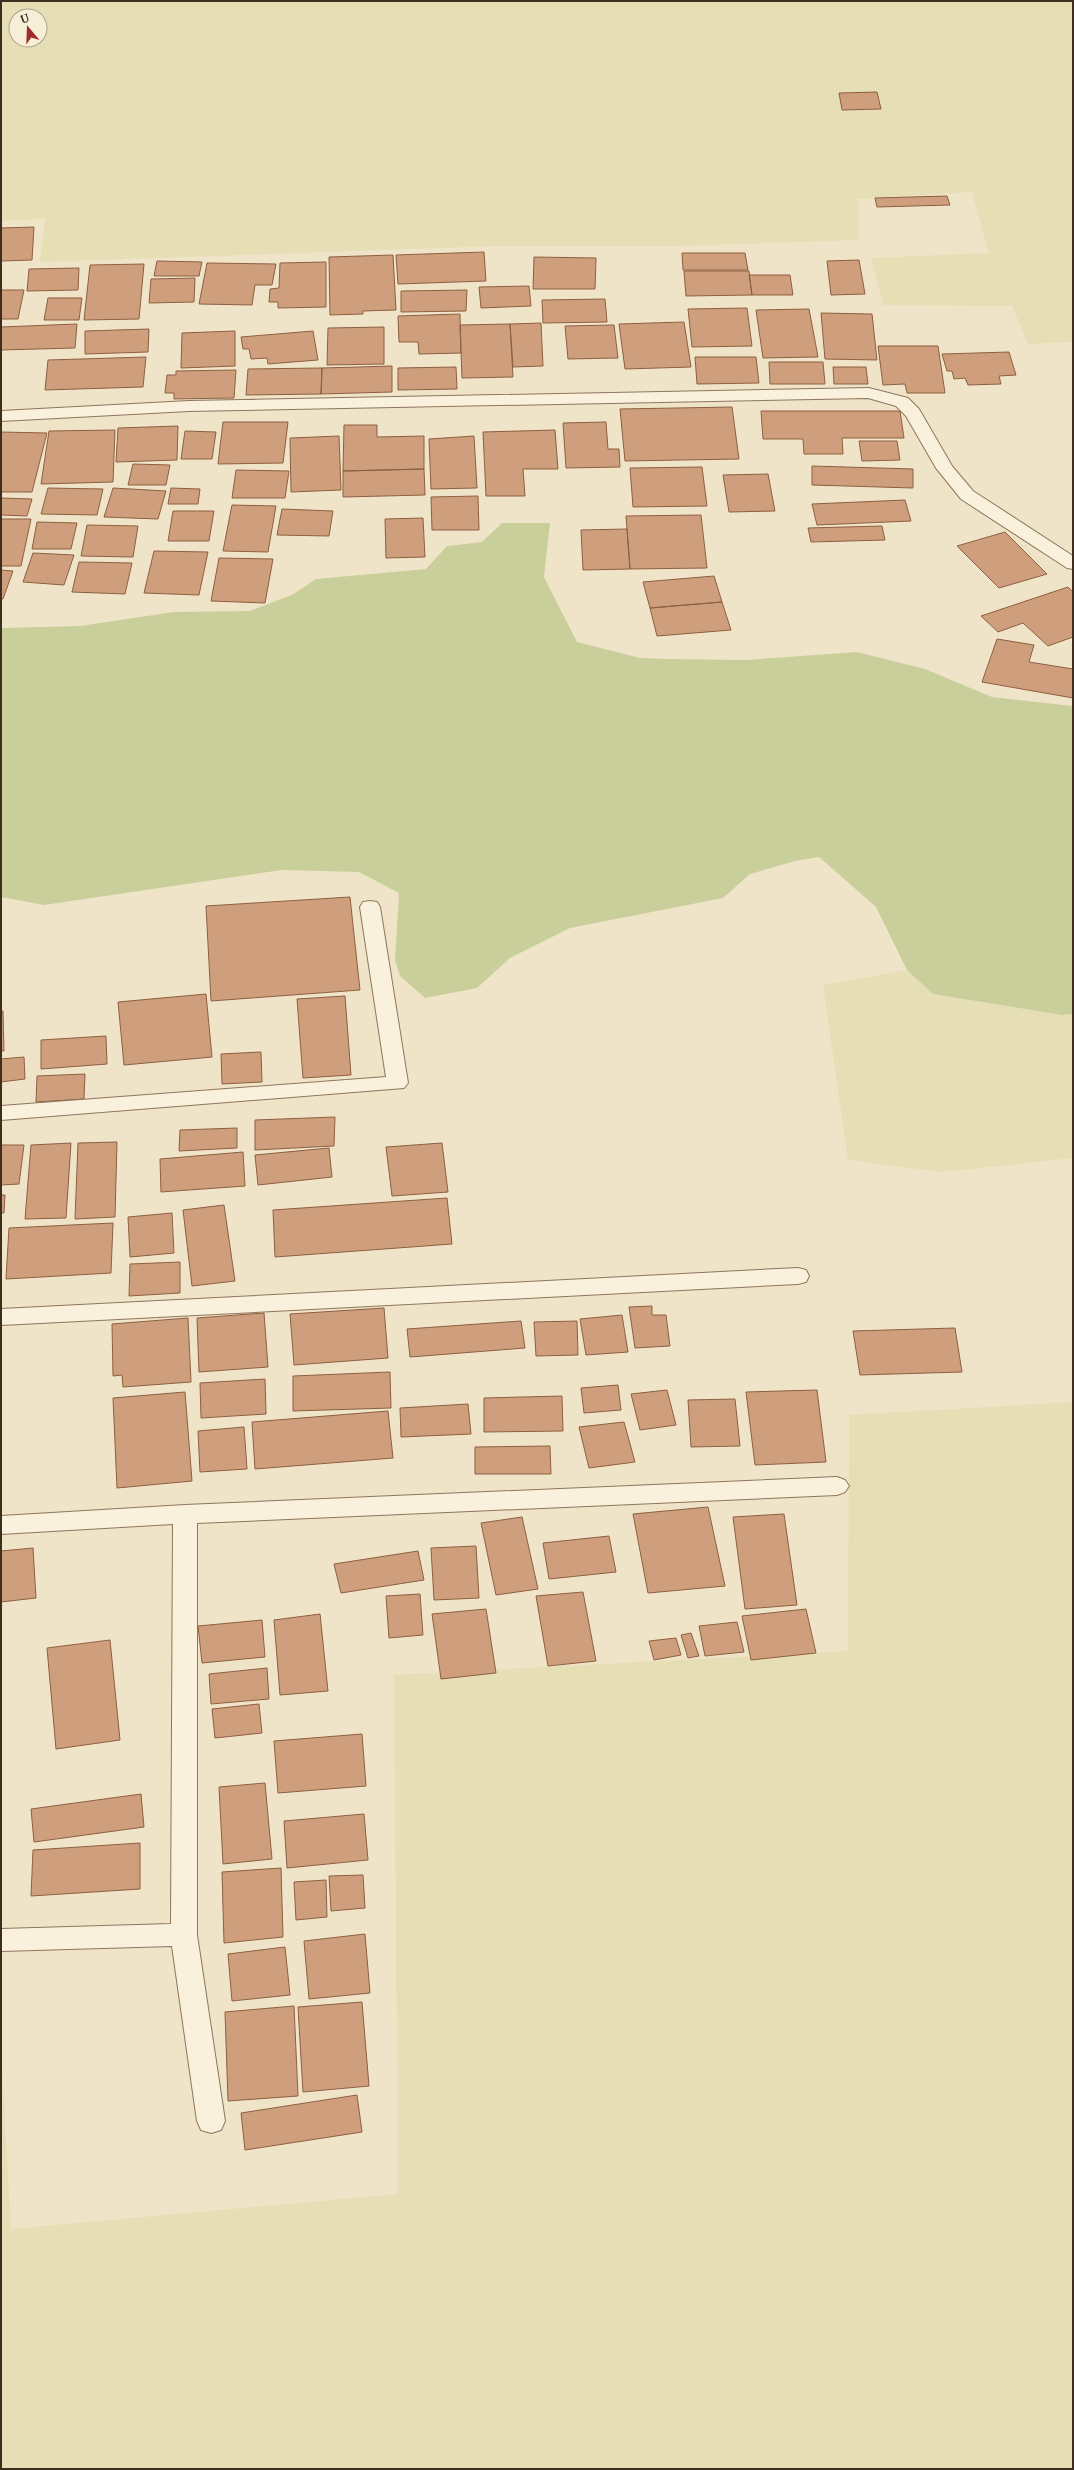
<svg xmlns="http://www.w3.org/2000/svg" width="1074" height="2470" font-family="Merriweather,serif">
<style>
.farmland{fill:#e6deb5;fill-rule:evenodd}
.green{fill:#c9cf9b}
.building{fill:#cf9f7d;stroke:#8d5f41}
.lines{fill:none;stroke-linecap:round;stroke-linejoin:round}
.minor-casing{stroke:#8d765c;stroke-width:2}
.minor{fill:#faf1dc;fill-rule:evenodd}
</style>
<rect width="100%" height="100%" fill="#f0e4c8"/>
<path class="farmland" d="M1 1H1073V342L1028 344 1012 306 883 305 871 258 989 253 972 192 858 199V240L679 246H500L40 262 45 219 1 221ZM16 16H40V40H16Z
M907 970 933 994 1062 1015 1073 1014V1158L942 1172 848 1160 823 985Z
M1073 1402V2469H1V2049L11 2229 398 2194 394 1675 848 1651 849 1415Z"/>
<path class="green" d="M502 523H550L544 577 577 642 640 658 667 659 746 660 857 652 925 669 992 697 1073 706V1014L1062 1015 933 994 907 970 876 907 819 857 795 861 750 874 723 898 570 928 510 958 477 988 425 998 400 976 395 960 399 893 359 872 282 870 44 905 1 897V628L80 626 174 612 249 611 292 595 316 579 426 569 447 546 482 542Z"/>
<path class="building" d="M877 92 881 109 842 110 839 93Z
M947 196 950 205 877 207 875 198Z
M34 227 32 260 1 261V228Z
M484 252 486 281 398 284 396 255Z
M682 253H745L748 270H683Z
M393 255 396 310 363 311V314L330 315 329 257Z
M534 257 596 258 595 289H533Z
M859 260 865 294 831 295 827 261Z
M157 261 202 262 199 276H154Z
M326 262V307L278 308V302H269L270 289 279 288 280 263Z
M207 263 276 264 272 285H255L252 305 199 304Z
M144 264 139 319 84 320 90 265Z
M79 268 78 290 27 291 29 269Z
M684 271H749L752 295 686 296Z
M749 275H790L793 295H752Z
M195 278 194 302 149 303 151 279Z
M529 286 531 306 481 308 479 287Z
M1 290H24L18 319H1Z
M467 290 466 311 401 312V291Z
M48 298H82L79 320H44Z
M605 299 607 322 543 323 542 300Z
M747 308 752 346 692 347 688 309Z
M809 309 818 357 763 358 756 310Z
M821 313 872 314 877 360 825 359Z
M460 314 461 353 419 354 418 342H399L398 316Z
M684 322 691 367 625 369 619 324Z
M541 323 543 366 513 367 510 324Z
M77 324 75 348 1 350V327Z
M510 324 513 377 462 378 460 325Z
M614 325 618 358 568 359 565 326Z
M384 327V364L327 365 328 328Z
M149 329 148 352 85 354V331Z
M235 331V366L181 368 182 333Z
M313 331 318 360 268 364 267 358 251 359 249 349H243L241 337Z
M878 346H938L945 393H907L905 384 883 385Z
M1009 352 1016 375 999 376 1001 384 968 385 965 378 954 379 952 371H947L942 354Z
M146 357 143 387 45 390 48 360Z
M695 357H756L759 383 697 384Z
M769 362H823L825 384H770Z
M392 366V392L321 394 322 368Z
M456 367 457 389 398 390V368Z
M833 367H866L868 384H834Z
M322 368 321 394 246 395 248 369Z
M236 370 234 398 174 399V393H165L167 375H176V371Z
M732 407 739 459 625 461 620 409Z
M761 411H900L904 438H842L843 454H804L803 439H763Z
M223 422H288L283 463 218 464Z
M606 422 608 449H619L620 467 566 468 563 423Z
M344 425H377V437L424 436V469L343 471Z
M178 426 177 460 116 462 118 428Z
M115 430 113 482 41 484 49 431Z
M555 430 558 469H523L525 496H486L483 432Z
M185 431 216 432 212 459H181Z
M1 432 47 433 32 492H1Z
M339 436 341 490 291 492 290 438Z
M474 436 477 488 431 489 429 439Z
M859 441H897L900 460 862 461Z
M133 464 170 465 166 485H128Z
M812 466 913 469V488L812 485Z
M702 467 707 506 633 507 630 468Z
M424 469 425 495 343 497V471Z
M236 470 289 471 285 498H232Z
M768 474 775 511 729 512 723 475Z
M48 488 103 489 97 515 41 514Z
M113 488 166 491 158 519 104 517Z
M171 488 200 489 198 504H168Z
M478 496 479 530H432L431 497Z
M1 498 32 499 27 516 1 515Z
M905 500 911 521 817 525 812 504Z
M232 505 276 506 268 552 223 551Z
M282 509 333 511 329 536 277 535Z
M173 511H214L209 541H168Z
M701 515 707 568 630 569 626 516Z
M423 518 425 557 386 558 385 519Z
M1 519H31L21 566H1Z
M37 522 77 523 71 549H32Z
M87 525 138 526 133 557 81 556Z
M882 526 885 540 811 542 808 528Z
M627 529 630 569 583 570 581 530Z
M1005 532 1047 574 999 588 957 546Z
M154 551 208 552 199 595 144 593Z
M33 553 74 555 64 585 23 582Z
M219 558 273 559 265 603 211 601Z
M79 562 132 563 125 594 72 592Z
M1 570 13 571 3 599H1Z
M714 576 722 602 650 608 643 582Z
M1068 587 1073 592V637L1048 646 1023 623 998 632 981 616Z
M722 602 731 630 657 636 650 608Z
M997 639 1034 645 1029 662 1073 669V698L982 682Z
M350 897 360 990 211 1001 206 906Z
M206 994 212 1057 124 1065 118 1002Z
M345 996 351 1075 303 1078 297 999Z
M1 1011H3L4 1051H1Z
M106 1036 107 1064 41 1069V1040Z
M261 1052 262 1082 222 1084 221 1054Z
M24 1057 25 1079 1 1082V1059Z
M85 1074 84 1099 36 1102 37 1076Z
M335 1117 334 1146 255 1150V1120Z
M237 1128V1148L179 1151 180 1130Z
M117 1142 115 1217 75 1219 78 1143Z
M71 1143 66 1218 25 1219 31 1145Z
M442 1143 448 1192 392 1196 386 1147Z
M1 1145H24L19 1184 1 1185Z
M329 1148 332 1177 258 1185 255 1155Z
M243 1152 245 1186 161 1192 160 1159Z
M1 1195H5L4 1213H1Z
M447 1198 452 1244 275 1257 273 1210Z
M224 1205 235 1281 192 1286 183 1210Z
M172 1213 174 1253 130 1257 128 1217Z
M113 1223 111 1273 6 1279 9 1228Z
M180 1262V1293L129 1296 130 1264Z
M652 1306V1315H666L670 1346 635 1348 629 1307Z
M384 1308 388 1358 294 1365 290 1314Z
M264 1313 268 1367 199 1372 197 1318Z
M622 1315 628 1352 586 1355 580 1319Z
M188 1318 191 1382 123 1387 122 1375 113 1376 112 1324Z
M521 1321 525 1348 410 1357 407 1329Z
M577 1321 578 1355 536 1356 534 1322Z
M955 1328 962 1372 860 1375 853 1331Z
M390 1372 391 1408 293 1411V1376Z
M265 1379 266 1414 201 1418 200 1383Z
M618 1385 621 1410 584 1413 581 1388Z
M667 1390 676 1425 640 1430 631 1394Z
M817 1390 826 1462 755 1465 746 1392Z
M185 1392 192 1481 117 1488 113 1398Z
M562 1396 563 1431 484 1432V1398Z
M735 1399 740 1446 691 1447 688 1400Z
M468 1404 471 1434 401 1437 400 1408Z
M388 1411 393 1458 255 1469 252 1422Z
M624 1422 635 1462 589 1468 579 1427Z
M244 1427 247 1469 200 1472 198 1431Z
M550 1446 551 1474H475V1447Z
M708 1507 725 1586 648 1593 633 1514Z
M784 1514 797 1605 745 1609 733 1517Z
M522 1517 538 1589 496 1595 481 1523Z
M609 1536 616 1572 549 1579 543 1543Z
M476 1546 479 1598 434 1600 431 1548Z
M33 1548 36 1598 1 1602V1551Z
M418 1551 424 1580 341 1593 334 1564Z
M583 1592 596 1661 548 1666 536 1596Z
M420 1594 423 1635 389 1638 386 1596Z
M486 1609 496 1673 441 1679 432 1614Z
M806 1609 816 1653 751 1660 742 1616Z
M320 1614 328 1691 280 1695 274 1620Z
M262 1620 265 1657 202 1663 198 1626Z
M737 1622 744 1652 705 1656 699 1626Z
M691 1633 699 1656 688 1658 681 1635Z
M676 1638 681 1655 654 1660 649 1641Z
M110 1640 120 1740 56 1749 47 1648Z
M267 1668 269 1699 211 1704 209 1674Z
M259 1704 262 1733 215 1738 212 1709Z
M362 1734 366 1786 278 1793 274 1741Z
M265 1783 272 1859 223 1864 219 1787Z
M141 1794 144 1827 34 1842 31 1809Z
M364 1814 368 1860 287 1868 284 1821Z
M140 1843V1889L31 1896 33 1850Z
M281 1868 283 1937 224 1943 222 1872Z
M363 1875 365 1908 331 1911 329 1876Z
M326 1880 327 1917 296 1920 294 1882Z
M365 1934 370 1993 309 1999 304 1941Z
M285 1947 290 1995 232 2001 228 1954Z
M362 2002 369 2086 303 2092 298 2007Z
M294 2006 298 2096 228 2101 225 2012Z
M357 2095 362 2132 245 2150 241 2113Z"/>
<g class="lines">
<g class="minor-casing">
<path id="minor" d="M869 388 908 398 919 409 952 466 973 491 1073 556V569L1067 568 961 499 936 468 906 416 896 406 868 398 189 411 1 421V411L189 401Z
M370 901 377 902 380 907 408 1083 404 1088 1 1120V1106L386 1077 360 907 363 902Z
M798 1268 806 1270 809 1276 806 1282 798 1284 1 1325V1309Z
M837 1477 845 1480 849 1486 845 1492 837 1495 197 1523V1935L225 2121 221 2130 211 2133 201 2130 197 2121 172 1946 1 1951V1929L171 1924 173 1524 1 1534V1516L185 1505Z"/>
</g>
<use href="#minor" class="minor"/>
</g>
<rect width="1074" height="2470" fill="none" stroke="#3d2e20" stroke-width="4"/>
<g transform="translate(28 28) rotate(341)"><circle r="19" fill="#f7eed8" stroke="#ada18e"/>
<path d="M0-3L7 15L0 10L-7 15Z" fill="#9e2a2b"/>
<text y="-6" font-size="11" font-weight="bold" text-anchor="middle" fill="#3d2e20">U</text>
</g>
</svg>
